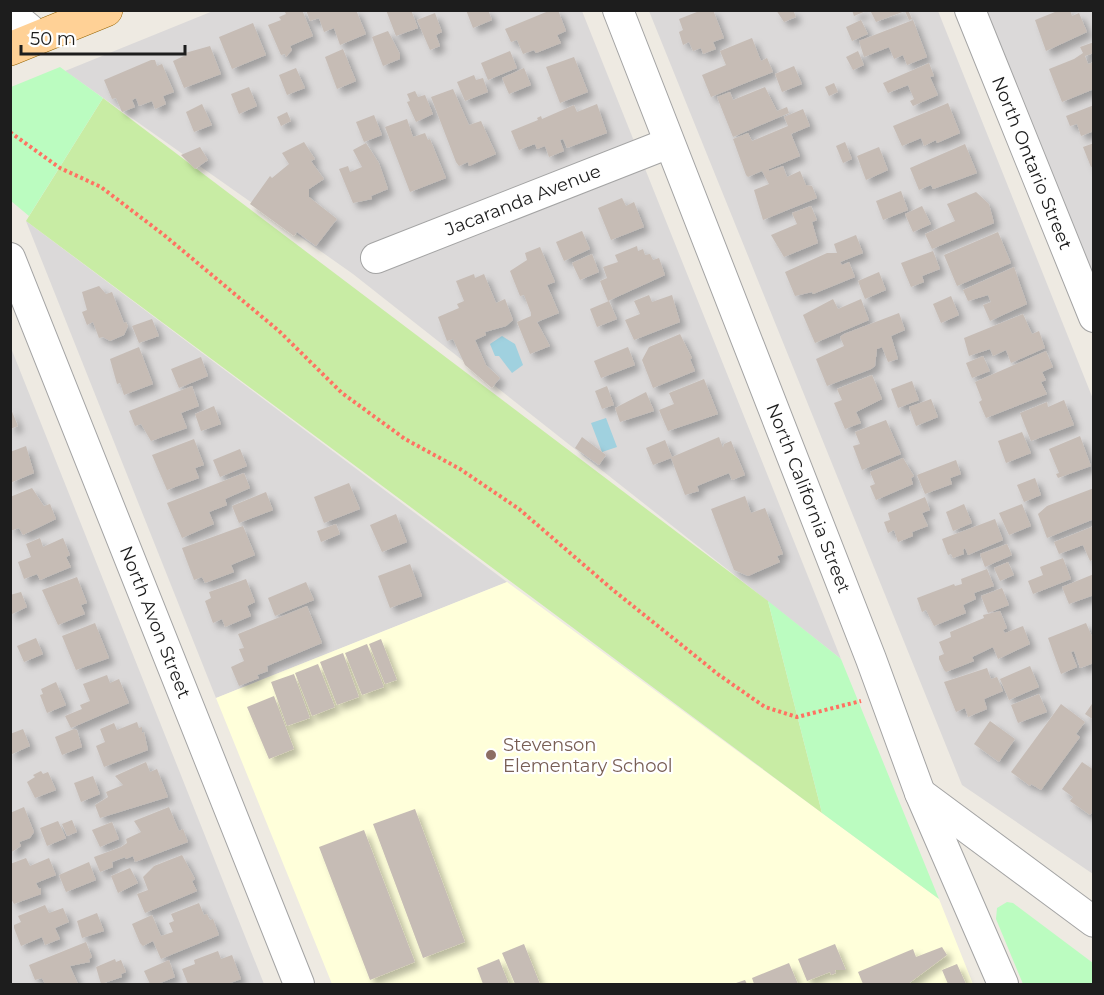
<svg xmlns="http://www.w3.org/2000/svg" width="1104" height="995" font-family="Montserrat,sans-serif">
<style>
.residential{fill:#dbd9d9}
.education{fill:#ffffda}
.grass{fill:#c8eca4}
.park{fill:#bbfcc0}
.water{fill:#a0d1df}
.building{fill:#c6bcb5;filter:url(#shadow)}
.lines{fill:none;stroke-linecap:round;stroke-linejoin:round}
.minor-casing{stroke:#a4a4a4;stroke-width:32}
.major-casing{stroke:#956300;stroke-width:34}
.path{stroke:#ff7262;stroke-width:4;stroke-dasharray:3 3;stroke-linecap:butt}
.minor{stroke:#fff;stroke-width:30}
.major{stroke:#ffd196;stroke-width:33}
.education-dot{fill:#8d6e63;stroke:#fff;stroke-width:2}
.labels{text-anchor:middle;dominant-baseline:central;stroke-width:4.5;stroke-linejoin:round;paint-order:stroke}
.street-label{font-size:18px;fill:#1d1d1d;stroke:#fff}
.education-label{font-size:18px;fill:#785e54;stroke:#fff;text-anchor:start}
</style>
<defs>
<filter id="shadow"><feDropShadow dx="5.5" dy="5.5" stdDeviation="3" flood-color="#0004"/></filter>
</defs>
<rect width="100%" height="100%" fill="#eeeae2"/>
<path class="residential" d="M213 11H582L841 659 353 274 65 71Z
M649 11H938L1093 399V874L962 785Z
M987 11H1093V276Z
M26 221 507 582 216 698Z
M11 348 264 984H11Z"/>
<path class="education" d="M507 582 939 899 973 984H332L216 698Z"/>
<path class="grass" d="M103 98 768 601 822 813 26 221Z"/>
<path class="park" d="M60 67 103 98 29 216 11 201V87Z
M768 601 841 659 939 899 822 813Z
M1007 902 1013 903 1093 963V984H1023L996 919 997 908Z"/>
<path class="water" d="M502 336 515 344 523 365 512 373 499 356H495L490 344Z
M606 418 617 447 602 452 591 423Z"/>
<path class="building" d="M284 10H302L313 36 290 46 292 50 286 57 285 54 281 55 268 25 281 20 279 17 286 14Z
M306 10H356L366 34 340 45 334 28 324 32 319 18 310 21Z
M386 10H411L418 28 396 36Z
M466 10H488L492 20 473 28Z
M551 10H558L566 31 557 35 561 43 536 53 534 50 523 54 517 40 511 42 505 29Z
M702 10H713L724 38 713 42 716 49 703 54 701 48 693 51 689 42 683 45 679 32 683 30 679 19Z
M776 10H793L796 17 784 22Z
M852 10H866V11L854 16Z
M870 10H908L912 19 909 20 905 11 876 22Z
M1060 10H1070L1072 16 1079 13 1087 32 1046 51 1035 20Z
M435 13 442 32 436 35 440 46 430 50 417 20Z
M861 20 868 34 852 41 846 27Z
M913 20 927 57 907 65 903 55 894 59 889 47 864 57 859 41Z
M253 23 266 55 232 69 219 37Z
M388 31 400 54V59L383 66 372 37Z
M752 38 761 61 767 58 773 72 711 97 702 75 726 65 720 51Z
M1094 42V53L1085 56 1088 64 1094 62V89L1062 102 1049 69 1074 59 1083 53 1080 47Z
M210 46 221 74 184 88 173 61 186 55 185 53Z
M343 49 356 81 337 89 325 57Z
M510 51 517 68 488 80 481 63Z
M858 51 864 65 853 70 846 57Z
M574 57 588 92 560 103 546 67Z
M151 60H155L157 66 162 64 174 92 163 96 166 104 155 109 152 101 139 106 136 98 132 100 135 107 122 112 116 98 112 99 104 80Z
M929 63 934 76 930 77 938 95 913 106 910 101 914 99 908 85 888 93 883 83Z
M794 66 802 84 782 92 775 74Z
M296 68 305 88 287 95 279 75Z
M524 68 531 85 509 94 502 78Z
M474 75 476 80 483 78 488 92 465 101 457 82Z
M834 83 838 92 829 96 825 87Z
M249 87 257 106 239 114 231 94Z
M765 87 777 111 787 107 789 113 733 137 717 97 730 92 733 100Z
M453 89 469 125 481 121 496 154 469 166 468 162 459 166 456 162 431 97Z
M415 91 418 97 425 95 433 114 416 122 407 102 410 101 407 94Z
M948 103 960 133 937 143 936 140 924 146 921 138 902 146 893 126Z
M202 104 212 125 194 132 186 112Z
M597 104 607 133 567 148 563 139 560 140 564 151 549 157 545 146 537 149 535 144 519 150 511 131 538 120 537 118 541 116 542 119 574 105 577 112Z
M1094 105V131L1081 136 1077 124 1070 126 1066 116Z
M803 109 810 126 791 134 800 156 769 169V171L783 166 787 177 800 171 806 185 812 186 817 198 763 220 754 190 769 184 762 171 748 177 746 175 733 139 748 133 752 141 788 126 784 117Z
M287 112 291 121 281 126 277 117Z
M374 115 382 135 364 142 356 122Z
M407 119 413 137 425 133 428 140 430 139 446 178 410 192 385 127Z
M304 142 315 159 311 161 324 179 309 189V197L337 219 316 246 297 232 294 236 250 204 270 176 272 178 289 164 282 153Z
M845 142 852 159 843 163 836 146Z
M366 143 379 163 388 189 371 196 372 199 353 203 339 169 348 166 350 172 362 167 353 150Z
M1094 143V166L1091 167 1083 147Z
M965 144 977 173 933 189 931 185 919 190 910 168Z
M200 147 208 160 195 169 181 155Z
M879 147 888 170 866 180 857 156Z
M901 191 908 210 883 220 876 201Z
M976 192 989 204 994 223 932 249 925 234 955 221 947 204Z
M622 198 626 206 634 202 644 227 611 240 598 208Z
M811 206 817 220 812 222 818 243 784 257 771 235 797 224 792 213Z
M922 206 931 224 913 232 905 214Z
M582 231 590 249 564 261 556 242Z
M998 232 1011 263 957 286 944 255Z
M856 235 863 253 840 262 842 265 849 262 855 277 813 294 812 292 795 296 785 272 827 253H837L834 244Z
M637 246 638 251 643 249 645 255 650 254 653 260 659 258 665 275 608 301 600 281 607 278 603 267 618 262 615 255Z
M540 247 555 282 547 285 559 313 537 322 550 346 530 354 517 322 531 316V313L524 295 520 296 510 271 527 260 525 253Z
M933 251 940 269 922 276 924 282 911 287 901 263Z
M592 254 599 272 580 280 572 263Z
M1014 267 1027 304 990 321 983 305 991 302 988 295 968 301 963 290Z
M879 272 886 290 865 299 858 281Z
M474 274 475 278 484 274 496 303 505 299 513 320 506 326 485 332 486 335 475 340 486 365 500 378 492 388 465 365 453 339 447 341 438 317 459 308 457 304 464 301 456 281Z
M99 286 106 294 112 292 124 323 126 322 128 326 124 335 110 341 103 337 99 338 93 322 87 325 82 312 87 310 82 292Z
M649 295 652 302 672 295 680 322 634 340 625 320 640 314 634 301Z
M951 296 959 315 941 323 933 304Z
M833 299 838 309 861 299 869 320 815 343 803 315Z
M609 301 617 319 597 327 590 309Z
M899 313 905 330 891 336 898 359 888 362 882 347 877 349 875 366 871 369 827 386 816 359 844 346 840 337 844 334Z
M1023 314 1032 334 1039 331 1045 348 1011 363 1006 350 993 356 990 349 969 356 964 338Z
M152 319 159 336 139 343 132 326Z
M680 334 692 358 690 359 695 371 653 388 642 360 649 347Z
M139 347 153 384 124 395 120 383 117 384 110 359Z
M628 347 635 365 601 378 594 361Z
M1046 351 1053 367 1042 372 1046 380 1041 382 1047 394 986 418 979 402 982 400 975 382Z
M983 356 990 371 972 378 966 363Z
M201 357 208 376 179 388 171 369Z
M872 375 882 399 856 412 861 423 845 429 834 403 842 400 837 389Z
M704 379 718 414 668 431 659 410 674 404 669 393Z
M912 381 919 400 898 408 891 389Z
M192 386 199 406 181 413 187 428 151 441 141 424 135 426 129 411Z
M607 386 614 405 602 409 595 391Z
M646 392 654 411 620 422 615 408Z
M931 399 938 417 916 426 909 407Z
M1064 400 1074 425 1031 441 1020 413 1047 402 1048 407Z
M214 406 221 424 201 431 195 414Z
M10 407 18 426 10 429Z
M886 420 901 454 862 470 853 446 860 444 855 432Z
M1022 432 1031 453 1006 463 998 441Z
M1080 436 1091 466 1058 478 1056 474 1059 473 1049 449Z
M582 437 606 455 599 465 575 448Z
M719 437 723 448 724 444 731 441 745 475 732 480 729 473 697 486 699 491 685 495 671 458 653 465 646 448 665 440 672 457Z
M194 439 204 465 195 468 199 478 167 490 152 455Z
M26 446 34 473 10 483V452Z
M240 449 247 466 220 477 213 460Z
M903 458 914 476 911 478 913 484 876 500 870 486 875 484 870 472Z
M956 460 961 474 950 478 952 484 925 494 917 475Z
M244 473 250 488 225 499 227 505 209 512 214 524 182 538 167 503Z
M1035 478 1041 495 1024 502 1017 485Z
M349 483 360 509 324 523 314 497Z
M32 488 44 506 50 504 56 519 23 535 19 528 10 531V497Z
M1094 488V519L1047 538 1038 514 1047 506Z
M266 492 273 510 239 523 232 506Z
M745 496 751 513 765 508 783 554 777 556 780 562 748 576 734 570 711 509Z
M925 497 930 510 922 513 928 526 912 532 913 536 898 542 894 530 888 533 884 522 890 520 888 513Z
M964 504 972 523 953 531 946 512Z
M1022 504 1031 526 1009 535 999 513Z
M396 514 407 542 382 552 370 525Z
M995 519 1003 540 968 555 965 548 963 550 964 554 953 558 951 554 948 555 942 539Z
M336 524 340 534 321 542 317 531Z
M243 526 255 555 231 565 234 572 205 583 202 577 194 580 182 548Z
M1094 526V559L1090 561 1083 545 1059 554 1054 542Z
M40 538 43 547 63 538 70 555 66 557 71 567 40 580 37 574 24 579 18 562 31 557 26 544Z
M1007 544 1012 555 985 567 980 554Z
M1063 558 1071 579 1033 594 1028 581 1043 575 1040 567Z
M1008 562 1014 575 1000 581 994 568Z
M410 564 422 596 390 608 378 576Z
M987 569 994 586 974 593 976 599 963 605 966 613 934 626 926 610 922 612 917 598 954 584 955 586 962 584 961 579Z
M1094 574V595L1069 604 1062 587Z
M77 577 87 603 81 605 85 614 58 625 42 590Z
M246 579 255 602 247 606 251 616 225 627 222 619 213 623 205 601 211 598 209 592Z
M306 582 314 600 275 616 268 598Z
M1002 588 1009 605 988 613 981 596Z
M21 592 27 607 10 615V595Z
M307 606 322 643 267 666 268 671 257 675 259 678 239 686 231 667 244 661 239 649 244 648 238 634Z
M1000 611 1007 628 1003 630 1005 633 1023 626 1030 644 998 659 993 647 972 657 974 661 946 672 944 670 939 659V656L944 654 939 642 951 637 950 632 984 618 983 615Z
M95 623 109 658 76 670 62 636Z
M1086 623 1094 641V663L1080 668 1074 651 1071 652 1077 667 1061 674 1048 638Z
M36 638 43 654 24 662 17 646Z
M381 639 397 680 385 684 369 644Z
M367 644 384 687 362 695 345 653Z
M343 653 359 697 337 705 320 662Z
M318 664 335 707 312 716 295 673Z
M1030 666 1039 687 1009 700 1000 679Z
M987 668 991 679 997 677 1003 691 984 699 987 709 968 717 965 708 956 712 944 682Z
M294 674 310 718 287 726 271 682Z
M107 675 110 683 119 679 129 703 71 728 65 716 82 709 80 705 90 701 83 684Z
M56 682 66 705 47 713 40 695 43 694 41 689Z
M1039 694 1047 712 1018 723 1011 705Z
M274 696 294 749 269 759 247 707Z
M1094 701V720L1085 714Z
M1061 704 1085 722 1076 734 1080 737 1041 790 1031 784 1030 786 1011 772Z
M990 721 1015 739 999 762 974 744Z
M137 722 139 728 142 727V733L144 732 148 750 104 767 96 746 105 742 100 729 114 723 117 730Z
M23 729 30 746 10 755V734Z
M74 729 77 730 82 747 62 755 55 737Z
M146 762 150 772 157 769 168 797 100 818 95 805 108 797 106 792 123 785 115 776Z
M1082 762 1094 770V810L1090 815 1070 801 1073 797 1062 789Z
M41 771 43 774 48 772 56 790 35 798 27 782 35 777 33 775Z
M93 776 100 794 81 802 74 783Z
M24 807 34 832 30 838 19 842 21 846 10 853V813Z
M169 807 179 831 183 829 188 842 135 862 133 856 126 859 125 857 112 862 113 867 100 872 94 857 121 847 127 843 126 839 141 832 134 821Z
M415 809 465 942 423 958 373 824Z
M72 820 77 832 67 836 62 824Z
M58 821 66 838 47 846 40 828Z
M112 822 119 839 100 847 92 830Z
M364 830 415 962 370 980 319 847Z
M182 855 195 879 192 881 197 891 145 913 137 894 148 890 143 877 154 866Z
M26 858 30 866 49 858 56 875 36 883 39 889 41 888V894L14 904 10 897V864Z
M89 862 96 880 66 892 59 875Z
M130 868 138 883 118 893 111 876Z
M199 903 204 915 207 914 210 920 213 919 219 935 161 959 153 941 143 946 140 943 132 924 152 915 161 936 173 932 169 923 174 921 171 914Z
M45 905 49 913 63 908 69 922 55 928 60 939 45 945 42 937 21 946 14 928V925L21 922 18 916Z
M97 913 104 931 82 938 77 921Z
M86 942 92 957 89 959 90 962 70 966 78 984H45L42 978 35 980 29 965Z
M524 944 540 984H515L502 953Z
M835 944 846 970H835L836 973 831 975 830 972 807 981 798 959Z
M942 947 947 955 908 984H863L858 972 913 949 916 957Z
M218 951 221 959 232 955 241 979 228 984H188L182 969 195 964 194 960Z
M115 959 116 962 121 960 126 972 121 974 122 977 101 984 96 967Z
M499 959 509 984H483L477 968Z
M169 960 175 977 158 984H150L144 971Z
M789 963 798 984H754L752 978Z
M957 964 966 984H948L942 970Z
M745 980 747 984H733Z"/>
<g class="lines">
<g class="minor-casing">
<g id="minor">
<path id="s1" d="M618 10 871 659 920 793 1003 984"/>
<path id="s2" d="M970 10 1094 317"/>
<path d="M10 13 39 37"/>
<path id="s3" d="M10 258 299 984"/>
<path id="s4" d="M376 258 669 143"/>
<path d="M920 793 1094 922"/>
</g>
</g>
<g class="major-casing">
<path id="major" d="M10 49 106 10"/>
</g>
<path class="path" d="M10 132 60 168 101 187 164 235 279 331 342 393 405 439 460 469 519 509 613 590 719 675 765 707 797 717 861 701"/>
<use href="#minor" class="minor"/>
<use href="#major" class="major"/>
</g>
<circle class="education-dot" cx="491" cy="755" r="6"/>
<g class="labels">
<g class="street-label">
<text stroke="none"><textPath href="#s2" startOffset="165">North Ontario Street</textPath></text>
<text stroke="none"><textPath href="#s4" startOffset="158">Jacaranda Avenue</textPath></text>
<text stroke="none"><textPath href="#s1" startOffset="524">North California Street</textPath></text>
<text stroke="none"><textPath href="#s3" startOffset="392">North Avon Street</textPath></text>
</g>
<g class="education-label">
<text x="503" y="745">Stevenson<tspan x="503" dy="21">Elementary School</tspan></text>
</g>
</g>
<rect width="1104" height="995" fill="none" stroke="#1d1d1d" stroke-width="24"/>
<path d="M21 45v9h164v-9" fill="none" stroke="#1d1d1d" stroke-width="3"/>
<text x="30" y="45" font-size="18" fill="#1d1d1d" stroke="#ffffff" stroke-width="4.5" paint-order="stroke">50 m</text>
</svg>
